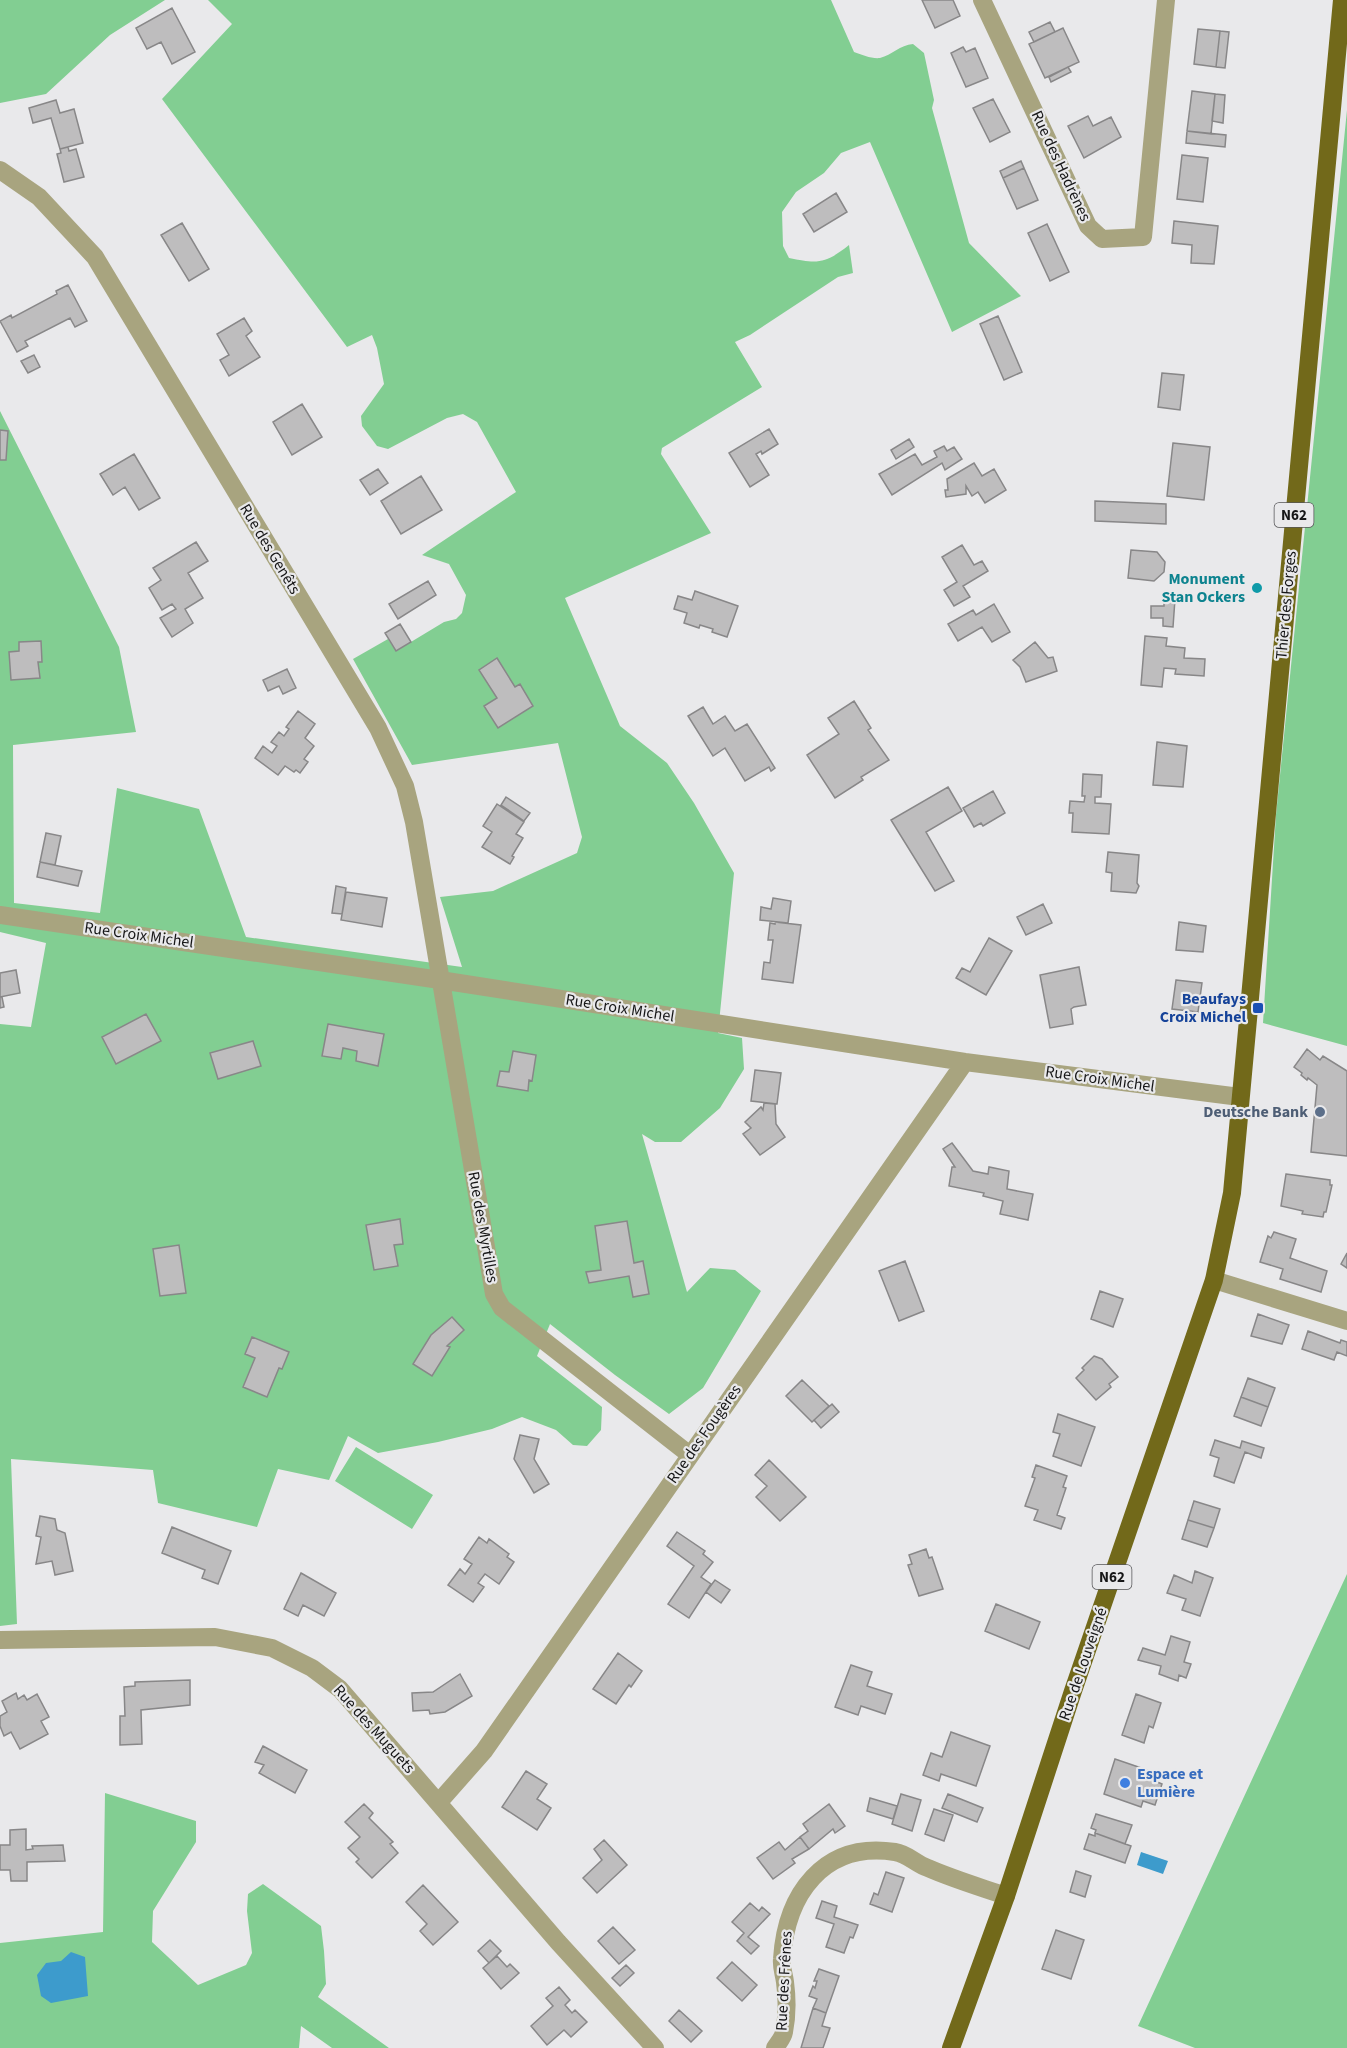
<svg xmlns="http://www.w3.org/2000/svg" width="1347" height="2048" font-family="'Source Sans 3',sans-serif">
<style>
.green{fill:#82ce92}
.water{fill:#3d9bcc}
.building{fill:#bebdbe;stroke:#888788;stroke-width:1.5}
.lines{fill:none;stroke-linecap:round;stroke-linejoin:round}
.street{stroke:#a8a47f;stroke-width:18}
.primary{stroke:#72691a;stroke-width:18}
.culture-dot{fill:#0f9aa8;stroke:#e9e9eb;stroke-width:2}
.transit-dot{fill:#1a4fb4;stroke:#e9e9eb;stroke-width:2}
.service-dot{fill:#5c6f8a;stroke:#e9e9eb;stroke-width:2}
.shop-dot{fill:#3f7fe0;stroke:#e9e9eb;stroke-width:2}
.labels{text-anchor:middle;dominant-baseline:central;stroke-width:4.5;stroke-linejoin:round;paint-order:stroke}
.shield{fill:#e9e9eb;stroke:#555557;stroke-width:1.5}
.shield-label{font-size:15px;font-weight:bold;fill:#161617}
.street-label{font-size:16px;fill:#161617;stroke:#e9e9eb}
.culture-label{font-size:16px;font-weight:bold;fill:#0d838f;stroke:#e9e9eb;text-anchor:end}
.transit-label{font-size:16px;font-weight:bold;fill:#164399;stroke:#e9e9eb;text-anchor:end}
.service-label{font-size:16px;font-weight:bold;fill:#4e5e75;stroke:#e9e9eb;text-anchor:end}
.shop-label{font-size:16px;font-weight:bold;fill:#366cbe;stroke:#e9e9eb;text-anchor:start}
</style>
<rect width="100%" height="100%" fill="#e9e9eb"/>
<path class="green" d="M0 0H165L110 35 46 94 0 103Z
M208 0H831L854 52C862 55 872 59 880 58 892 55 900 45 913 44L924 53 934 100 932 108 969 243 1021 296 952 332 870 142 841 153 824 173 796 192 782 212 783 246 789 258C818 264 825 264 849 245L853 273 838 277 750 335 735 342 762 387 662 448 661 454 711 533 565 598 620 726 667 763 694 803 734 873 718 1033 742 1038 744 1069 720 1108 681 1142H655L642 1134 687 1292 710 1268 735 1270 761 1291 703 1388 669 1414 615 1375 550 1324 537 1356 602 1407 601 1430 587 1446 573 1445 556 1430 522 1417 492 1429 438 1442 378 1453 348 1436 329 1480 278 1469 257 1527 158 1503 153 1470 11 1459 17 1624 0 1626V1024L31 1027 46 943 0 932V411L119 647 136 732 13 745 14 903 100 913 117 788 199 809 246 937 462 967 440 897 493 891 577 853 582 837 558 743 412 765 353 659 388 639 396 651 444 622 456 619 462 613 466 595 449 564 422 555 516 492 477 422 463 414 447 418 388 449 377 446 362 426 361 416 384 384 377 348 372 335 347 347 162 99 232 24Z
M1347 110V1046L1263 1023 1276 815Z
M356 1447 433 1495 412 1529 335 1481Z
M1347 1574V2048H1195L1138 2026Z
M105 1793 196 1821V1842L153 1911 152 1942 198 1985 246 1965 252 1953 247 1911 248 1894 263 1884 321 1926 324 1951 326 1984 318 1997 389 2048H332L301 2026 299 2048H0V1943L103 1932Z"/>
<path class="water" d="M1141 1852 1168 1861 1163 1874 1137 1865Z
M71 1952 85 1957 88 1996 51 2003 41 1996 37 1975 46 1963 61 1961Z"/>
<path class="building" d="M922 0H953L960 16 935 28Z
M172 8 195 52 172 64 161 42 147 49 136 28Z
M1050 22 1055 32 1034 42 1029 32Z
M1063 28 1079 62 1045 78 1029 44Z
M1198 29 1220 31 1216 67 1194 64Z
M1220 31 1229 32 1225 68 1216 67Z
M963 47 966 52 975 48 988 78 966 87 951 53Z
M1068 67 1071 72 1051 82 1049 77Z
M1192 91 1215 94 1211 134 1187 131Z
M1215 94 1225 95 1223 123 1212 121Z
M993 99 1010 132 990 142 973 108Z
M56 100 60 113 74 109 83 143 60 149 51 118 33 123 29 108Z
M1088 116 1093 126 1111 117 1121 137 1084 158 1068 126Z
M1187 131 1226 135 1225 147 1186 143Z
M68 147 69 151 76 149 84 177 64 182 57 154 61 153 60 149Z
M1182 155 1208 158 1203 202 1177 199Z
M1021 161 1024 168 1003 178 1000 171Z
M1024 168 1038 200 1017 209 1003 178Z
M836 193 847 212 814 232 803 214Z
M1174 221 1218 226 1214 264 1191 263 1192 245 1172 243Z
M182 223 209 269 189 281 161 235Z
M1047 224 1069 272 1050 281 1028 233Z
M68 285 87 321 75 327 70 318 25 341 28 346 17 352 0 321 11 315 12 318 57 294 56 291Z
M998 316 1022 372 1004 380 980 324Z
M244 318 252 331 246 336 260 357 229 376 220 360 229 355 217 334Z
M34 355 40 367 28 373 21 361Z
M1162 373 1184 375 1180 410 1158 407Z
M302 404 322 437 292 455 273 422Z
M769 429 778 444 762 454 761 451 756 454 769 475 750 487 729 453Z
M0 430 8 431 6 460H0Z
M909 439 914 447 896 459 891 450Z
M1173 443 1210 447 1204 500 1167 496Z
M944 446 947 451 954 447 962 459 945 470 942 463 892 495 879 474 915 454 922 465 937 457 934 451Z
M134 454 160 498 139 510 125 487 113 495 100 474Z
M974 463 982 476 994 469 1006 490 985 503 978 492 972 496 966 486V494L946 497 945 490H948L947 479Z
M378 469 388 483 370 495 360 480Z
M421 476 442 510 401 534 381 501Z
M1095 501 1166 504V524L1095 521Z
M196 542 208 561 188 573 203 598 185 609 193 623 172 637 160 618 176 609 172 604 162 610 149 588 161 580 153 568Z
M962 545 974 565 982 561 988 571 963 586 970 597 954 606 944 590 957 582 942 557Z
M1131 550 1157 552 1165 562 1164 572 1154 581 1128 578Z
M428 581 436 595 398 619 389 604Z
M695 591 738 606 727 637 712 632 713 629 700 625 699 628 684 623 687 613 674 609 678 596 692 600Z
M1164 598 1175 599 1173 627 1163 626V618H1151V606H1164Z
M994 604 1010 632 992 642 982 627 958 641 948 624 973 610 976 615Z
M400 624 411 642 396 651 385 633Z
M1145 636 1167 638 1166 646 1185 648 1184 658 1205 659 1204 676 1175 674 1176 669 1164 668 1162 687 1141 685Z
M41 641 42 662H38L40 678 11 680 9 652 19 651V642Z
M1035 642 1048 658 1053 657 1057 671 1026 682 1020 667 1013 660Z
M497 658 515 687 520 684 533 706 498 728 484 706 497 698 479 670Z
M287 669 296 688 283 694 279 686 268 691 263 680Z
M854 701 871 728 868 730 889 760 861 777 863 780 835 798 807 755 839 734 828 718Z
M703 707 713 724 725 716 735 731 747 724 775 768 771 771 769 767 745 781 725 748 713 756 688 716Z
M298 711 315 724 305 738 314 746 304 759 308 762 300 773 296 770 294 772 285 766 278 775 255 758 263 746 272 753 277 746 271 742 279 732 284 736 289 729 286 727Z
M1157 742 1187 746 1183 787 1153 785Z
M1083 774 1102 775 1101 797H1095V803L1111 804 1109 834 1072 832 1073 813H1069L1070 801 1084 802 1085 796H1082Z
M948 787 962 811 926 832 954 881 935 891 891 820Z
M993 791 1005 813 983 826 981 823 974 827 963 808Z
M506 797 530 813 524 821 501 805Z
M497 804 524 822 516 834 523 838 512 856 514 857 510 864 482 847 492 832 483 826Z
M46 833 61 836 55 865 40 862Z
M1108 852 1139 855 1137 883 1139 886 1136 893 1111 891 1112 873 1106 872Z
M40 862 82 871 78 886 37 877Z
M336 886 346 888 342 914 332 913Z
M346 892 387 898 382 927 341 920Z
M773 898 791 901 788 923 760 920 761 907 771 909Z
M1043 904 1052 923 1026 935 1017 917Z
M775 922 801 925 793 983 762 979 764 962 770 963 773 940H768L770 923 775 924Z
M1179 922 1206 926 1203 952 1176 950Z
M989 938 1012 951 986 995 956 978 962 968 970 972Z
M1079 967 1086 1005 1074 1007 1071 1009 1073 1024 1050 1028 1040 975Z
M16 970 20 993 0 997V973Z
M1176 980 1202 983 1198 1012 1172 1009Z
M0 997H2L4 1007 0 1008Z
M146 1014 161 1041 116 1064 102 1037Z
M328 1024 384 1034 378 1066 356 1061 357 1051 343 1048 341 1059 322 1056Z
M253 1041 261 1066 218 1079 210 1053Z
M1307 1049 1320 1060 1323 1056 1347 1071V1156L1311 1152 1317 1085 1308 1078 1307 1080 1301 1075 1302 1073 1294 1067Z
M513 1051 536 1055 532 1081 529 1080 528 1091 497 1086 500 1071 509 1072Z
M755 1070 781 1073 777 1104 751 1101Z
M764 1103 775 1104 776 1124 785 1137 760 1155 743 1134 751 1128 745 1122 761 1107 763 1110Z
M952 1143 973 1171 988 1174 989 1167 1009 1171 1007 1189 1033 1194 1028 1220 1000 1214 1003 1201 983 1196 984 1193 949 1186 952 1167H955L943 1149Z
M1286 1174 1330 1180V1185H1332L1326 1212H1324L1323 1217 1302 1214 1303 1211 1281 1206Z
M400 1219 403 1244 394 1245 398 1266 374 1270 366 1225Z
M627 1221 634 1263 643 1261 649 1294 633 1297 629 1276 589 1283 586 1272 601 1270 595 1226Z
M1274 1232 1296 1239 1290 1258 1327 1271 1321 1292 1280 1279 1283 1269 1260 1262 1268 1236 1271 1238Z
M179 1245 186 1293 160 1296 153 1249Z
M1347 1253V1268L1341 1264Z
M905 1261 924 1311 899 1321 879 1271Z
M1100 1291 1123 1299 1113 1327 1091 1319Z
M1258 1314 1289 1325 1282 1344 1251 1336Z
M452 1317 464 1330 447 1346 450 1347 432 1376 413 1364 431 1335Z
M1308 1331 1340 1343 1341 1340 1347 1342V1356L1337 1352 1334 1360 1302 1349Z
M252 1337 289 1352 282 1369 279 1368 267 1397 243 1387 255 1358 245 1354Z
M1094 1356 1102 1359 1118 1377 1109 1384 1111 1387 1096 1400 1076 1378 1084 1370 1082 1368Z
M1248 1378 1275 1388 1268 1407 1241 1397Z
M802 1380 829 1406 812 1422 786 1396Z
M1241 1397 1268 1407 1261 1426 1234 1416Z
M832 1404 839 1412 821 1428 814 1420Z
M1058 1414 1095 1427 1081 1466 1053 1456 1060 1434 1053 1432Z
M520 1435 539 1439 534 1459 549 1484 534 1493 514 1459Z
M1215 1440 1240 1448 1242 1441 1264 1448 1261 1458 1245 1452 1234 1483 1214 1476 1219 1458 1210 1455Z
M769 1460 806 1497 780 1521 756 1497 767 1486 755 1475Z
M1036 1465 1067 1476 1063 1487 1066 1488 1057 1515 1065 1518 1061 1529 1034 1520 1038 1510 1025 1506 1035 1478 1032 1477Z
M1194 1501 1220 1509 1214 1528 1188 1520Z
M40 1516 55 1519 57 1530 65 1533 73 1571 55 1575 52 1561 36 1564 41 1537 36 1536Z
M1188 1520 1214 1528 1207 1547 1182 1539Z
M172 1527 231 1551 218 1584 202 1578 205 1570 162 1553Z
M677 1532 705 1551 703 1554 713 1562 701 1577 711 1584 689 1618 668 1604 694 1566 667 1546Z
M479 1537 487 1543 489 1539 509 1554 507 1557 514 1562 499 1584 485 1574 478 1583 484 1587 473 1602 448 1585 460 1569 465 1574 472 1564 464 1559Z
M926 1549 929 1558 932 1557 943 1589 919 1596 908 1565 912 1564 909 1555Z
M1195 1571 1213 1578 1200 1616 1182 1610 1186 1599 1167 1593 1174 1575 1192 1583Z
M301 1573 336 1593 324 1616 303 1605 298 1616 284 1609Z
M715 1580 730 1590 721 1603 706 1592Z
M996 1604 1040 1622 1029 1649 985 1631Z
M1171 1636 1190 1642 1184 1662 1191 1664 1186 1678 1179 1675 1178 1681 1159 1674 1161 1666 1138 1660 1143 1648 1165 1655Z
M618 1653 642 1671 631 1687 629 1685 616 1704 593 1689Z
M851 1665 872 1672 867 1686 892 1694 885 1714 861 1706 858 1715 835 1707Z
M460 1674 472 1696 445 1712 430 1714 429 1710 413 1711 412 1693 433 1692Z
M190 1680V1705L141 1710 142 1744 120 1745V1716H125L124 1687 135 1686V1682Z
M16 1693 18 1699 24 1695 27 1700 37 1694 49 1717 41 1721 48 1734 20 1749 11 1732 4 1736 0 1726V1716L7 1712 2 1701Z
M1136 1694 1161 1703 1153 1728 1149 1726 1144 1743 1122 1735Z
M951 1732 990 1746 976 1786 941 1774 939 1781 923 1775 931 1753 942 1757Z
M263 1746 307 1770 295 1793 259 1773 264 1765 255 1762Z
M1115 1759 1153 1772 1150 1779 1162 1784 1155 1805 1143 1801 1141 1807 1104 1794Z
M526 1771 547 1784 537 1799 551 1808 537 1830 502 1807Z
M901 1794 921 1800 912 1831 892 1824Z
M948 1794 983 1808 977 1822 942 1808Z
M870 1798 897 1806 893 1819 867 1811Z
M364 1804 373 1813 369 1818 393 1842 390 1844 398 1853 372 1878 356 1862 359 1859 348 1848 360 1837 345 1822Z
M829 1804 845 1826 835 1833 833 1829 809 1849 800 1837 808 1831 803 1824Z
M934 1809 953 1815 944 1841 925 1834Z
M1096 1814 1132 1825 1125 1844 1095 1833 1096 1830 1091 1828Z
M26 1829V1850L33 1849 32 1846 63 1845 65 1861 27 1862V1881H11L10 1870H0V1845H10V1830Z
M1095 1833 1131 1846 1125 1863 1084 1849 1089 1834 1095 1836Z
M800 1837 809 1849 792 1859 795 1863 773 1879 757 1858 779 1842 785 1850Z
M604 1840 627 1865 597 1893 583 1878 602 1860 594 1849Z
M1076 1871 1091 1876 1085 1897 1070 1892Z
M886 1872 904 1878 892 1912 870 1904 874 1893 878 1895Z
M423 1885 458 1922 433 1945 420 1931 427 1924 406 1902Z
M822 1901 837 1906 834 1917 858 1925 853 1938 850 1937 844 1953 826 1947 834 1924 816 1918Z
M750 1903 759 1911 762 1907 770 1914 748 1937 759 1946 751 1954 737 1941 744 1933 732 1922Z
M613 1927 635 1950 619 1964 598 1941Z
M1056 1930 1084 1940 1071 1979 1042 1969Z
M490 1940 501 1951 489 1963 478 1951Z
M497 1956 507 1967 510 1964 519 1973 501 1989 483 1968Z
M732 1962 757 1985 742 2001 717 1978Z
M626 1965 634 1973 620 1986 612 1978Z
M819 1969 839 1976 826 2013 813 2008 817 1999 809 1996 813 1986 815 1988 817 1981H814Z
M559 1987 570 2000 565 2005 572 2013 575 2010 587 2022 571 2037 564 2030 547 2045 531 2026 553 2006 546 1998Z
M813 2008 826 2013 822 2026 830 2028 823 2048H801Z
M679 2010 702 2031 691 2042 669 2021Z"/>
<g class="lines">
<path class="street" d="M982 0 1088 226 1102 239 1143 237 1166 0
M0 170 39 197 95 257 378 728 405 786 414 822 494 1294 502 1308 690 1455
M0 915 440 980 965 1062 1240 1097
M1214 1280 1347 1321
M0 1640 215 1637 272 1648 312 1668 340 1689 558 1942 655 2048
M439 1802 484 1751 965 1062
M775 2048C778 2043 783 2038 784 2032 787 2017 787 1997 785 1982 784 1974 781 1967 782 1959 786 1895 823 1841 895 1852 908 1854 916 1864 928 1868 953 1879 980 1887 1006 1896"/>
<path class="primary" d="M951 2048 1006 1896 1073 1691 1214 1280 1232 1193 1342 0"/>
</g>
<circle class="culture-dot" cx="1257" cy="588" r="6"/>
<rect class="transit-dot" x="1252" y="1002" width="12" height="12" rx="3"/>
<circle class="service-dot" cx="1320" cy="1112" r="6"/>
<circle class="shop-dot" cx="1125" cy="1783" r="6"/>
<g class="labels">
<g class="shield">
<rect x="1274.5" y="503" width="39" height="24" rx="4.5"/>
<rect x="1092.5" y="1565" width="39" height="24" rx="4.5"/>
</g>
<g class="shield-label">
<text x="1294" y="515">N62</text>
<text x="1112" y="1577">N62</text>
</g>
<g class="street-label">
<text transform="translate(1061 166) rotate(65)">Rue des Hadrènes</text>
<text transform="translate(270 549) rotate(59)">Rue des Genêts</text>
<text transform="translate(1286 605) rotate(-85)">Thier des Forges</text>
<text transform="translate(139 935) rotate(8)">Rue Croix Michel</text>
<text transform="translate(620 1008) rotate(9)">Rue Croix Michel</text>
<text transform="translate(1100 1079) rotate(8)">Rue Croix Michel</text>
<text transform="translate(483 1227) rotate(80)">Rue des Myrtilles</text>
<text transform="translate(704 1434) rotate(-55)">Rue des Fougères</text>
<text transform="translate(1083 1664) rotate(-71)">Rue de Louveigné</text>
<text transform="translate(374 1729) rotate(48)">Rue des Muguets</text>
<text transform="translate(784 1981) rotate(-87)">Rue des Frênes</text>
</g>
<g class="culture-label">
<text x="1245" y="579">Monument<tspan x="1245" dy="18">Stan Ockers</tspan></text>
</g>
<g class="transit-label">
<text x="1246" y="999">Beaufays<tspan x="1246" dy="18">Croix Michel</tspan></text>
</g>
<g class="service-label">
<text x="1308" y="1112">Deutsche Bank</text>
</g>
<g class="shop-label">
<text x="1137" y="1774">Espace et<tspan x="1137" dy="18">Lumière</tspan></text>
</g>
</g>
</svg>
